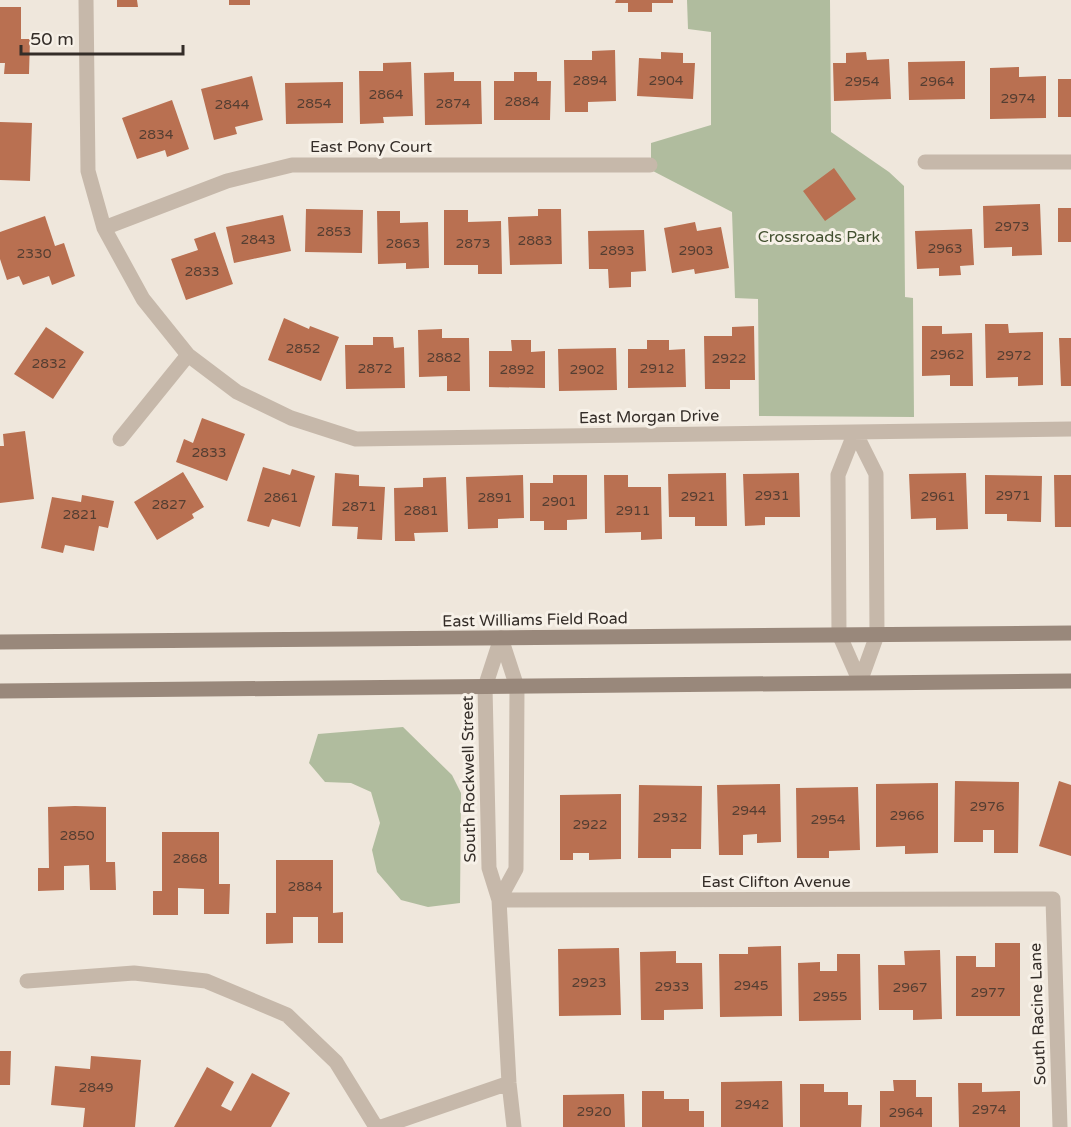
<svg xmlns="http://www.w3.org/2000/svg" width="1071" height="1127" font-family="'Varela Round',sans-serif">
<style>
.green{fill:#b0bc9e}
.building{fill:#b97051}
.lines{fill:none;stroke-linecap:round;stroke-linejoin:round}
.minor{stroke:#c6b8aa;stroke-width:15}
.secondary{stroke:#99887b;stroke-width:15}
.labels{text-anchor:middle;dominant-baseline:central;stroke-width:6;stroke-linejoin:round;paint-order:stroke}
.number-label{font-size:14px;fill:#553e32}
.street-label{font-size:16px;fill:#342d28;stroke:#f7f1e8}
.park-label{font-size:16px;fill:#42502f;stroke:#f7f1e8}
</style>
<rect width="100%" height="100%" fill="#efe7dc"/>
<path class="green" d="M687 0H830L831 132 889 172 904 186 905 297 913 298 914 417 759 416 758 299 735 298 732 212 651 170V143L711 125V32L688 29Z
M403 727 452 775 461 793 460 903 428 907 401 900 377 872 372 850 380 823 371 792 351 783 325 782 309 763 318 734Z"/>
<path class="building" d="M117 0H137L138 7H117Z
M229 0H250V5H229Z
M616 0H673V3H652V12H628V3H615Z
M0 7H21V39H30L29 74H4L5 63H0Z
M615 50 616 101 588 102V112H565L564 60H592V51Z
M661 52 683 53V63H695L693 99 637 96 639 58 661 59Z
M866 52 867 60 889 59 891 99 834 101 833 63H846V53Z
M965 61V99L909 100 908 62Z
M411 62 413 116 383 117 384 123 360 124 359 71H383V63Z
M1019 67V77L1046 76V118L990 119V68Z
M454 72V81H481L482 124 425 125 424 73Z
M514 72H537V81H551L550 120H494V81H514Z
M252 76 263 120 235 127 237 134 214 140 201 89Z
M1058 79H1071V117H1058Z
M343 82V123L286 124 285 83Z
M172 100 189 149 167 157 165 150 137 159 122 118Z
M0 122 32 123 30 181 0 180Z
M834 168 856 199 825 221 803 191Z
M1040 204 1042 255 1012 256V247L984 248 983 206Z
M1058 208H1071V242H1058Z
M306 209 363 210 362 253 305 252Z
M538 209H561L562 264 510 265 508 217 538 216Z
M444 210H468V222L501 221 502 274H478V265H444Z
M377 211H400V223L428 222 429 268 406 269V263L378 264Z
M283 215 291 251 234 263 226 227Z
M45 216 55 246 64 243 75 276 52 285 49 276 23 285 19 276 7 280 0 259V232Z
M695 222 697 231 721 227 729 268 695 274 694 269 672 273 664 228Z
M972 229 974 265 960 266 961 275 939 276V268L917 269 915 231Z
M644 230 646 271 631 272V287L609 288 608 269H589L588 231Z
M215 232 233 284 186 300 171 259 198 250 194 239Z
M284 318 309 329 310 326 339 337 321 381 268 360Z
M985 324H1008L1009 333 1043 332V385L1018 386V377L986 378Z
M754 326 755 380H730V389H705L704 336H732V327Z
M922 326H942V334L972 333 973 386H950V375L922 376Z
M46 327 84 352 53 399 14 374Z
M442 329V338H469L470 391H447V376L419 377 418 330Z
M373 337H393L394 348 404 347 405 388 346 389 345 345H373Z
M1059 338H1071V386H1061Z
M511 340H531V352L545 351V388L489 387V351H512Z
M647 340H669V350L685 349 686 387 628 388V349H647Z
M616 348 617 390 559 391 558 349Z
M202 418 245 434 227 481 176 462 184 439 193 443Z
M25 431 34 499 0 503V446H4L3 434Z
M263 467 290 475 292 469 315 476 300 527 272 519 269 527 247 521Z
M183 472 204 507 192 514 194 518 157 540 134 502Z
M335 473 359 475V486L385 487 382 540 357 539 358 527 332 526Z
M726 473 727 526H695V517H669L668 474Z
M799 473 800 517H765V525L745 526 743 474Z
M966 473 968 529 936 530V518L911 519 909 474Z
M523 475 524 518 498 519V528L468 529 466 477Z
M553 475H587V519L567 520V530H544V521H530V483H553Z
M604 475H628V487H661L662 539 641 540V532L605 533Z
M985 475 1042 476 1041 522 1007 521V514H985Z
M1054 475H1071V527H1055Z
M446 477 448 532 414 533 415 541H395L394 488 423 487V478Z
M82 495 114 501 108 528 99 526 94 551 65 545 63 553 41 548 52 497 81 502Z
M955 781 1019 782 1018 853H994V830H983V842H954Z
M1059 781 1071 785V856L1039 846Z
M938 783V853L905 854V846L876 847V784Z
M780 784 781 842 757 843V834L743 835V855H719L717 785Z
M639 785 702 786 701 849H671V858H638Z
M858 787 860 850 829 851V858H797L796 788Z
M621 794V859L589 860V853H573V860H560V795Z
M75 806 106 807V862H115L116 890H90L89 865 64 866V890L38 891V868H49L48 807Z
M162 832H219V884H230L229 914H204V889L178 888V915H153V891H162Z
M276 860H333V913L343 912V943H318V917H293V943L266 944V913H276Z
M995 943H1020V1016H956V956H976V967H995Z
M781 946 782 1016 720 1017 719 954H748V947Z
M619 948 621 1015 559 1016 558 949Z
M940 950 942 1019 913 1020V1010H879L878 965H905L904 951Z
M676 951V963H702L703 1009 664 1010V1020H641L640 952Z
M837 954H860L861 1020 799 1021 798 963 820 962V971H837Z
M0 1051H11L10 1085H0Z
M91 1056 141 1060 135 1127H83L85 1108 51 1105 55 1066 90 1069Z
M207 1067 234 1082 221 1106 231 1111 252 1073 290 1093 271 1127H174Z
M893 1080H916V1097H932V1127H880V1091H894Z
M782 1081 783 1127H721V1082Z
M958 1083H982V1092L1020 1091V1127H959Z
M800 1084H824V1092H848V1105H862L861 1127H800Z
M642 1091H664V1099H689V1111H704V1127H642Z
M624 1094 625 1127H563V1095Z"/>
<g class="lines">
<path class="minor" d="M86 0 88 171 104 228 143 299 188 355 237 392 291 418 356 439 1071 429
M925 162H1071
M104 228 227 181 292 165H650
M855 432 876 474 877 635 860 682
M855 432 838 475 839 634 860 682
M120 439 188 355
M501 638 485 687 489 868 499 900 509 1083 514 1127
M499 900 1053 899 1060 1127
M499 900 516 869 517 687 501 638
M27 981 134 973 206 981 287 1015 336 1062 376 1127
M381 1127 509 1083"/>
<path class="secondary" d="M0 642 1071 633
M0 691 1071 681"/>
</g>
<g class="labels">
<g class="number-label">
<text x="590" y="80">2894</text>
<text x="666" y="80">2904</text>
<text x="862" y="81">2954</text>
<text x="937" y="81">2964</text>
<text x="386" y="94">2864</text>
<text x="1018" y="98">2974</text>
<text x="522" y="101">2884</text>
<text x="314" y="103">2854</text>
<text x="453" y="103">2874</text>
<text x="232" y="104">2844</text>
<text x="156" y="134">2834</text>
<text x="1012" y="226">2973</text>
<text x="334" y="231">2853</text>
<text x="258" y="239">2843</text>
<text x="535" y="240">2883</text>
<text x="403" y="243">2863</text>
<text x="473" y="243">2873</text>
<text x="945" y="248">2963</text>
<text x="617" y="250">2893</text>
<text x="696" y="250">2903</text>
<text x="34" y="253">2330</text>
<text x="202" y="271">2833</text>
<text x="303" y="348">2852</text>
<text x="947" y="354">2962</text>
<text x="1014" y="355">2972</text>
<text x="444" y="357">2882</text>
<text x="729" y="358">2922</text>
<text x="49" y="363">2832</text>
<text x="375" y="368">2872</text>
<text x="657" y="368">2912</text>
<text x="517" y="369">2892</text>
<text x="587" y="369">2902</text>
<text x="209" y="452">2833</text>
<text x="772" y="495">2931</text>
<text x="1013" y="495">2971</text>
<text x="698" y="496">2921</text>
<text x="938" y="496">2961</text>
<text x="281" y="497">2861</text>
<text x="495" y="497">2891</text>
<text x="559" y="501">2901</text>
<text x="169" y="504">2827</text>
<text x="359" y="506">2871</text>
<text x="421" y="510">2881</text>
<text x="633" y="510">2911</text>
<text x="80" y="514">2821</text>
<text x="987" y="806">2976</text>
<text x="749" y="810">2944</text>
<text x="907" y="815">2966</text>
<text x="670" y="817">2932</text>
<text x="828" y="819">2954</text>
<text x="590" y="824">2922</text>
<text x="77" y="835">2850</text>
<text x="190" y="858">2868</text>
<text x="305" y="886">2884</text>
<text x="589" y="982">2923</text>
<text x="751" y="985">2945</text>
<text x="672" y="986">2933</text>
<text x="910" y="987">2967</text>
<text x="988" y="992">2977</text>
<text x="830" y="996">2955</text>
<text x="96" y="1087">2849</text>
<text x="752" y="1104">2942</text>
<text x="989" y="1109">2974</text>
<text x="594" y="1111">2920</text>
<text x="906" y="1112">2964</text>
</g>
<g class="street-label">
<text x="371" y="147">East Pony Court</text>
<text transform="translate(649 417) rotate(-1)">East Morgan Drive</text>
<text transform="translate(535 620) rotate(-1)">East Williams Field Road</text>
<text transform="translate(469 779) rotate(-91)">South Rockwell Street</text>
<text x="776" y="882">East Clifton Avenue</text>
<text transform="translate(1038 1014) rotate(-92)">South Racine Lane</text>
</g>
<g class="park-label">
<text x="819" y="237">Crossroads Park</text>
</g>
</g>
<path d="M21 45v9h162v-9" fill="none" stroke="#342d28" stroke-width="3"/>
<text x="30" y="45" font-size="18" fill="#342d28" stroke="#f7f1e8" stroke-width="4.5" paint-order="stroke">50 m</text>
</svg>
